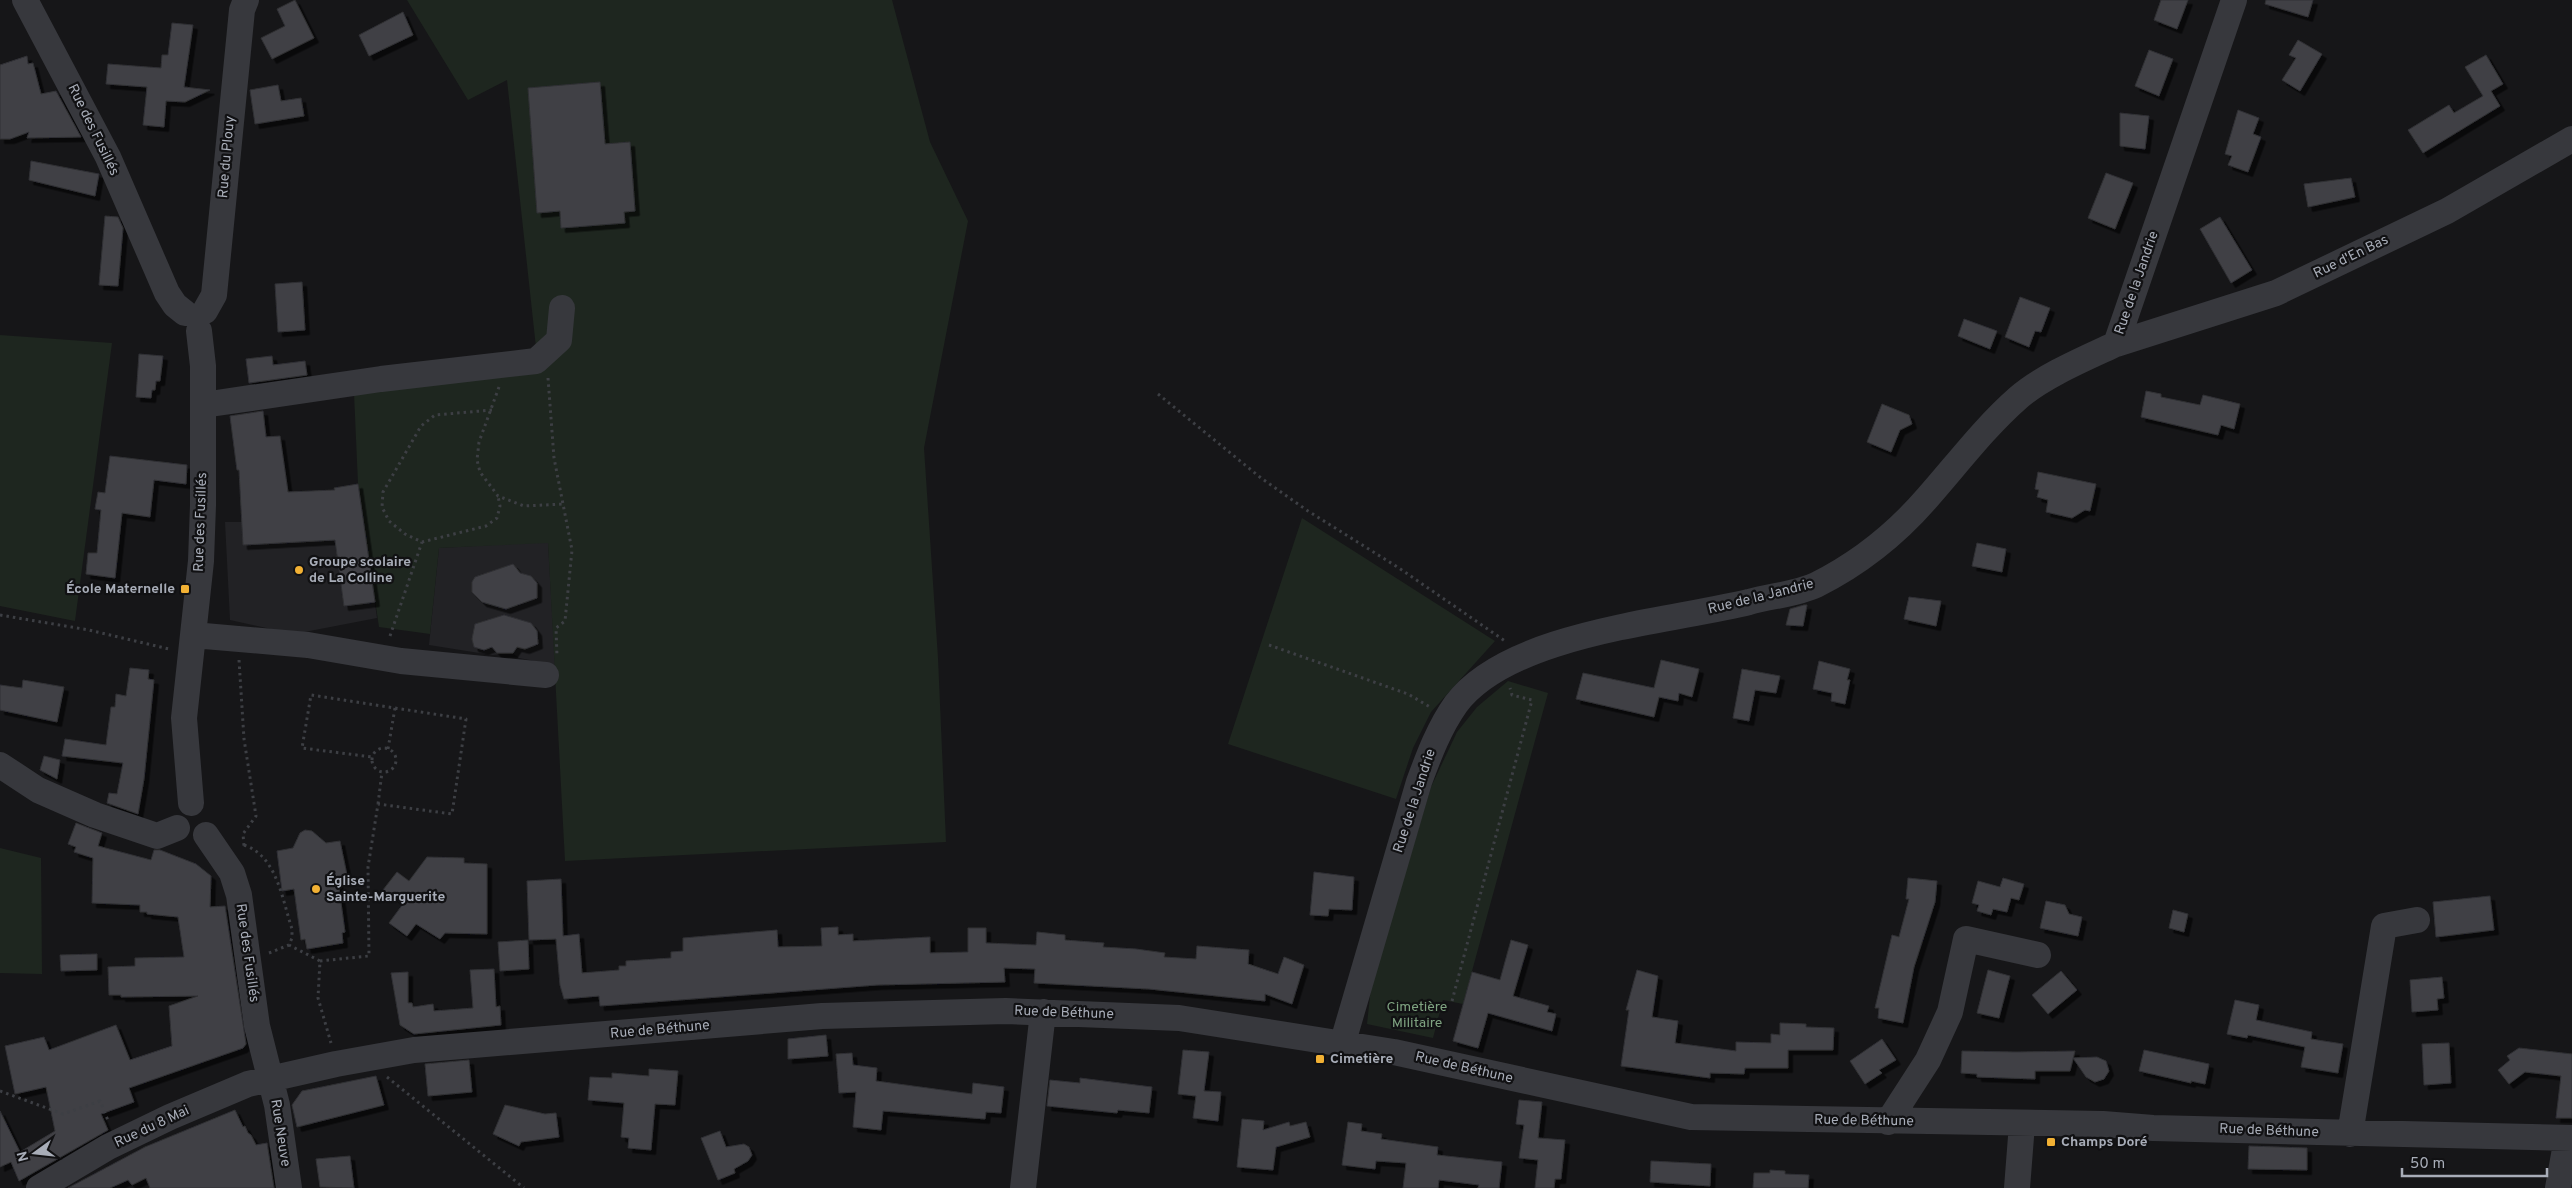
<svg xmlns="http://www.w3.org/2000/svg" width="2572" height="1188" font-family="Overpass,sans-serif">
<style>
.built{fill:#222225}
.green{fill:#1e261f}
.building{fill:#404145;stroke:#303034;filter:url(#shadow)}
.lines{fill:none;stroke-linecap:round;stroke-linejoin:round}
.path{stroke:#3d3f44;stroke-width:3;stroke-dasharray:2.5 4;stroke-linecap:butt}
.minor{stroke:#37383d;stroke-width:26}
.poi-dot{fill:#f2b134;stroke:#111113;stroke-width:2}
.labels{text-anchor:middle;dominant-baseline:central;stroke-width:4.5;stroke-linejoin:round;paint-order:stroke}
.street-label{font-size:14px;fill:#a8adb8;stroke:#111113}
.poi-label{font-size:14px;font-weight:bold;fill:#a8adb8;stroke:#111113;text-anchor:start}
.park-label{font-size:14px;fill:#7fa381;stroke:#111113}
</style>
<defs>
<filter id="shadow"><feDropShadow dx="4.5" dy="4.5" stdDeviation="0" flood-color="#0009"/></filter>
</defs>
<rect width="100%" height="100%" fill="#161618"/>
<path class="built" d="M358 484 377 618 294 634 230 620 225 522H242L240 494 334 490Z
M548 542 555 665 519 658 512 653 492 655 429 645 439 548Z"/>
<path class="green" d="M407 0H892L930 142 968 221 924 448 938 658 946 842 565 861 548 543 439 548 430 634 379 627 358 484 354 393 538 366 507 80 468 100Z
M0 335 112 343 75 621 0 606Z
M1302 518 1495 641 1431 712 1413 748 1396 799 1228 744Z
M1508 681 1548 693 1463 1004 1443 1000 1433 1038 1367 1024 1371 987 1431 787 1457 732 1477 707Z
M0 848 41 858 42 974 0 973Z"/>
<path class="building" d="M295 0 314 38 272 59 261 38 285 26 277 9Z
M2161 0H2188L2177 29 2154 20Z
M2266 0H2313L2308 17 2265 4Z
M403 12 413 35 369 56 359 35Z
M172 23 193 25 184 87 210 90 185 102 166 101 164 127 143 125 147 87 106 84 108 64 161 68 162 55H168Z
M2298 40 2322 54 2300 91 2282 80 2296 58 2289 55Z
M2149 50 2173 59 2159 96 2135 86Z
M2486 55 2503 84 2491 91 2500 106 2423 153 2408 130 2449 105 2454 113 2483 96 2465 67Z
M27 56 28 64 33 63 41 94 56 91 81 137 27 138 29 132 10 139H0V65Z
M600 82 605 144 630 142 635 211 624 212 625 223 561 228 560 211 537 213 528 88Z
M278 85 281 101 301 98 304 116 255 124 250 90Z
M2238 110 2259 118 2253 134 2261 137 2248 172 2228 165 2232 156 2225 154Z
M2120 113 2149 116 2145 149 2120 146Z
M31 161 99 174 95 196 29 180Z
M2106 173 2133 183 2115 229 2088 218Z
M2351 178 2355 197 2308 207 2304 184Z
M105 216 118 217 123 228 118 286 99 285Z
M2220 217 2252 270 2231 283 2200 229Z
M302 282 305 330 278 332 275 284Z
M2020 297 2050 308 2041 332 2035 331 2029 347 2005 337Z
M1964 319 1997 331 1990 349 1958 336Z
M139 354 163 356 160 381H156L155 390H152L151 398 136 397Z
M272 356 273 365 305 361 307 375 249 383 246 359Z
M2146 391 2161 394V397L2200 405 2203 395 2240 404 2234 429 2221 425 2218 435 2141 417Z
M1882 404 1909 415 1912 424 1900 430 1891 452 1867 442Z
M263 411 266 437 280 436 288 492 335 490 334 488 358 484 375 602 344 606 335 540 243 545 239 470H237L230 416Z
M110 456 187 465 186 484 154 480 150 517 122 513 115 578 86 574 88 553H97L101 510 95 509 98 492 105 493Z
M2038 472 2096 484 2090 511 2085 510 2072 518 2046 512 2048 500 2037 497 2039 490 2035 489Z
M1977 543 2006 549 2002 572 1972 566Z
M513 564 520 573 531 576 537 583V598L506 609 482 602 472 592V582L475 577Z
M1909 597 1941 601 1936 626 1904 619Z
M1804 605H1807L1803 626 1786 625 1790 609Z
M504 615 531 623 537 631 538 644 525 649 517 647 513 653H497L492 647 484 650 474 647 472 639 475 624Z
M1661 660 1699 669 1692 697 1679 693 1678 701 1659 697 1654 717 1576 699 1583 673 1654 688Z
M1819 661 1850 669 1847 680H1850L1845 704 1831 701 1832 693 1813 689Z
M130 668 149 670 148 679 154 680 144 779 138 814 107 803 109 793 117 794 123 763 62 756 65 739 106 745 111 707H115L116 694 126 696Z
M1742 669 1780 676 1776 693 1755 690 1749 721 1733 718Z
M23 680 64 687 57 722 0 710V685L22 688Z
M44 756 60 760 57 779 40 770Z
M76 823 102 833 98 846 151 860 154 850H160L196 864 211 876 210 907 225 906 246 1044 243 1048 129 1088 134 1102 101 1114 108 1130 19 1181 11 1162 0 1167V1111L20 1152 55 1131 46 1087 15 1094 5 1046 44 1037 49 1050 116 1025 130 1060 172 1046 169 1006 198 996 121 997V995H109L108 967 135 966V958L184 957 178 917 147 914V912H140V905L92 903 93 858 74 852 76 847 68 844Z
M305 830 312 831 326 843 340 841 348 880 338 881 345 932 342 933 343 943 307 949 305 939 301 940 294 889 282 891 277 851 293 848 300 833Z
M427 857 464 858V863L487 864V934L445 933 440 939 416 924 407 936 389 923 403 904 383 890 397 872 409 881Z
M1314 872 1354 877 1352 910 1329 909 1328 916 1310 915Z
M1908 878 1937 881 1935 902 1914 967 1903 1023 1878 1018 1879 1008H1875L1892 935 1899 937 1909 899H1906Z
M2003 878 2024 884 2019 900 2011 898 2007 912 1993 909 1991 915 1977 911 1979 905 1972 903 1978 881 2000 887Z
M561 879 563 936 579 934 582 973 619 970V966H626V961L671 958V952L683 951V938L777 930 778 947 822 946 821 928 838 927V935L853 934V941L930 937V953L968 952V928H986V943L1036 945 1037 932 1065 935V940L1104 943 1103 947 1136 949 1165 953 1164 957 1196 959 1197 946 1249 950 1248 964 1278 974 1284 957 1304 965 1292 1004 1265 994V1001L1149 989 1034 983 1035 969 1004 968 1005 982 877 985 600 1006 599 996 564 999 560 985 556 939 529 940 527 881Z
M2490 896 2494 930 2436 937 2433 902Z
M2046 901 2065 905 2069 914 2082 917 2078 936 2040 928Z
M2173 910 2188 914 2184 932 2169 928Z
M528 940 529 969 500 971 498 942Z
M1511 940 1528 945 1513 996 1549 1006 1547 1012 1556 1014 1552 1031 1488 1013 1478 1048 1453 1041 1472 972 1500 980Z
M97 954V970L61 971 60 955Z
M494 969 496 1007 500 1006 501 1025 414 1034 400 1025 391 973 408 972V1003H412L413 1007 433 1004 434 1011 473 1008 470 970Z
M1637 970 1658 976 1652 1017 1678 1021 1675 1043 1736 1051V1042L1771 1043V1034L1780 1035V1023L1806 1024V1027L1834 1028 1833 1050H1788V1068H1745L1744 1074 1710 1073V1078L1621 1066 1629 1010H1626Z
M1988 970 2010 976 1999 1018 1977 1013Z
M2061 971 2077 990 2048 1014 2032 995Z
M2442 977 2444 998 2437 999 2438 1010 2412 1012 2410 980Z
M2235 1000 2259 1005 2256 1020 2312 1032 2311 1039 2343 1044 2338 1073 2301 1067 2305 1047 2248 1035 2247 1038 2227 1034Z
M826 1035 828 1056 788 1059V1039Z
M1882 1039 1896 1060 1879 1070 1882 1073 1865 1084 1850 1061Z
M2449 1043 2451 1083 2424 1085 2422 1044Z
M2519 1048 2572 1054V1118H2556L2561 1076 2525 1072 2509 1084 2498 1070 2510 1060 2507 1056Z
M1183 1050 1209 1052 1204 1091 1221 1092 1218 1121 1193 1118 1196 1096 1178 1094Z
M2144 1050 2209 1064 2205 1084 2191 1081V1083L2139 1071Z
M1962 1051 2016 1052 2075 1051 2070 1071H2035V1079L1977 1077V1074L1961 1073Z
M852 1053 853 1065 877 1068 876 1081 972 1094 973 1083 1004 1087 1001 1113 986 1112 985 1119 883 1111 881 1130 853 1127 856 1092 839 1093 836 1054Z
M2097 1057 2106 1061 2109 1071 2104 1079 2095 1082 2086 1077 2073 1058Z
M469 1060 472 1092 428 1096 425 1064Z
M649 1069 678 1071 675 1105 655 1104 651 1150 628 1148 629 1138 621 1137 624 1103 588 1100 590 1077 612 1078V1073L649 1076Z
M376 1076 384 1105 297 1127 292 1105 302 1091Z
M1080 1078 1152 1087 1149 1113 1118 1110 1117 1113 1047 1106 1050 1080 1080 1083Z
M1519 1100 1542 1102 1538 1138 1565 1140 1561 1179H1555L1554 1188H1535L1538 1160 1519 1158 1524 1125 1516 1124Z
M505 1105 545 1114 556 1113 559 1137 521 1142 519 1146 493 1134Z
M235 1110 243 1127 245 1126 248 1133 251 1135 256 1145 267 1143 274 1188H150L146 1178 132 1185 128 1180 110 1188H68L145 1147Z
M1242 1119 1264 1121 1263 1130 1289 1122 1290 1126 1306 1122 1310 1137 1276 1147 1273 1170 1237 1167Z
M1348 1122 1362 1124 1361 1131 1382 1134 1381 1139 1438 1147 1437 1155 1502 1162 1499 1188H1478L1479 1185 1439 1180 1438 1188H1403L1406 1163 1376 1161 1375 1169 1342 1165Z
M720 1131 726 1147 744 1144 749 1147 752 1155 748 1161 734 1169 735 1173 718 1180 701 1138Z
M2249 1146 2307 1148V1170L2248 1169Z
M350 1156 354 1188 320 1187 316 1159Z
M1651 1161 1711 1164 1710 1186 1650 1182Z
M1770 1170 1785 1171V1174L1809 1175 1808 1188H1753L1754 1173H1770Z"/>
<g class="lines">
<path class="path" d="M548 378 554 458 572 550 565 621 556 628 557 656
M499 387 479 442 477 460 480 472 498 496 524 506 564 504
M1158 394 1261 478 1308 511 1399 568 1505 641
M492 410 435 415 421 426 383 492 382 507 389 521 405 534 422 542 486 526 497 518 500 506 498 496
M0 615 89 630 169 649
M390 636 422 542
M1269 645 1408 694 1430 707
M239 660 244 739 256 816 243 834 244 846
M372 760a12 12 0 1 1 24 0a12 12 0 1 1-24 0Z
M388 749 395 708
M378 804 382 772
M244 845C277 856 282 899 292 929V938L289 945 320 961 318 998 331 1043
M269 953 289 945
M320 961 369 956 368 867 378 804 452 814 466 719 311 695 302 748 372 757
M1452 1001 1532 700 1512 695 1510 688
M387 1077 524 1188
M0 1091 63 1114 100 1101 109 1123"/>
<path class="minor" d="M25 0 108 157 167 293 175 305 185 313
M205 311 214 295 242 10 246 0
M2116 344 2276 293 2447 211 2572 139
M203 405 381 379 536 361 559 340 562 308
M193 635 308 645 401 661 546 675
M0 765 38 790 95 815 157 836 177 828
M191 803 184 718 201 561 203 505V366L199 331
M206 835 232 873 239 895 257 1026 277 1105 289 1188
M1342 1045 1419 782C1429 755 1439 728 1456 704 1509 633 1667 622 1749 602 1770 596 1797 594 1816 585 1858 564 1897 533 1928 497 1958 463 1984 428 2018 398 2043 376 2086 358 2116 344L2234 0
M1888 1122 1928 1060 1950 1012 1966 939 2038 955
M2350 1134 2384 926 2417 920
M39 1188 108 1147 170 1117 248 1084 336 1064 414 1050 822 1016 1006 1011 1179 1018 1394 1052 1691 1117 2103 1124 2153 1128 2572 1138
M1023 1188 1043 1012
M2017 1188 2022 1124
M2558 1188 2567 1138"/>
</g>
<g class="poi-dot">
<circle cx="299" cy="570" r="5"/>
<rect x="180" y="584" width="10" height="10" rx="2.5"/>
<circle cx="316" cy="889" r="5"/>
<rect x="1315" y="1054" width="10" height="10" rx="2.5"/>
<rect x="2046" y="1137" width="10" height="10" rx="2.5"/>
</g>
<g class="labels">
<g class="street-label">
<text transform="translate(93 130) rotate(64)">Rue des Fusillés</text>
<text transform="translate(227 157) rotate(-85)">Rue du Plouy</text>
<text transform="translate(2351 257) rotate(-26)">Rue d'En Bas</text>
<text transform="translate(2137 283) rotate(-71)">Rue de la Jandrie</text>
<text transform="translate(201 522) rotate(-88)">Rue des Fusillés</text>
<text transform="translate(1761 597) rotate(-14)">Rue de la Jandrie</text>
<text transform="translate(1415 801) rotate(-72)">Rue de la Jandrie</text>
<text transform="translate(247 953) rotate(82)">Rue des Fusillés</text>
<text transform="translate(1064 1013) rotate(2)">Rue de Béthune</text>
<text transform="translate(660 1030) rotate(-5)">Rue de Béthune</text>
<text transform="translate(1464 1068) rotate(13)">Rue de Béthune</text>
<text transform="translate(1864 1121) rotate(1)">Rue de Béthune</text>
<text transform="translate(152 1127) rotate(-25)">Rue du 8 Mai</text>
<text transform="translate(2269 1131) rotate(2)">Rue de Béthune</text>
<text transform="translate(280 1133) rotate(81)">Rue Neuve</text>
</g>
<g class="poi-label">
<text x="309" y="562">Groupe scolaire<tspan x="309" dy="16">de La Colline</tspan></text>
<text x="175" y="589" text-anchor="end">École Maternelle</text>
<text x="326" y="881">Église<tspan x="326" dy="16">Sainte-Marguerite</tspan></text>
<text x="1330" y="1059">Cimetière</text>
<text x="2061" y="1142">Champs Doré</text>
</g>
<g class="park-label">
<text x="1417" y="1007">Cimetière<tspan x="1417" dy="16">Militaire</tspan></text>
</g>
</g>
<g transform="translate(35 1153) rotate(255)" stroke="#111113" stroke-width="4" paint-order="stroke">
<path d="M0-4L9 19L0 12L-9 19Z" fill="#a8adb8"/>
<text y="-8" font-size="14" font-weight="bold" text-anchor="middle" fill="#a8adb8">N</text>
</g>
<path d="M2402 1168v8h145v-8" fill="none" stroke="#a8adb8" stroke-width="2.5"/>
<text x="2410" y="1168" font-size="15" fill="#a8adb8" stroke="#111113" stroke-width="4" paint-order="stroke">50 m</text>
</svg>
